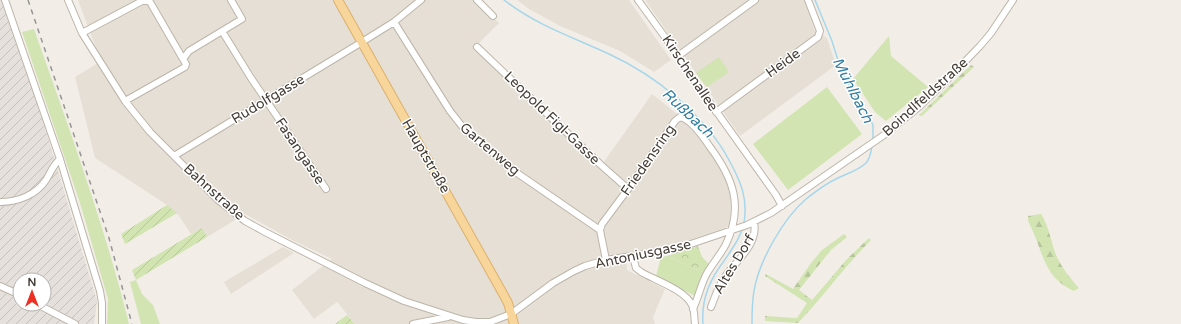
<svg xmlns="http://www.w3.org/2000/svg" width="1181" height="324" font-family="'Varela Round',sans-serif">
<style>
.residential{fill:#e6dfd5}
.industrial{fill:url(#industrial-furrows);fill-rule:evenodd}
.grass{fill:#d2e4b2}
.forest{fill:url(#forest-firs)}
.park{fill:url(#park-crowns)}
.garden{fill:url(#garden-furrows)}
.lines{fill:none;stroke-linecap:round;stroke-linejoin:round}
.stream{stroke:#a7d6eb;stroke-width:1.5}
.minor-casing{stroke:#bdb5aa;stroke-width:8}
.major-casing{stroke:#dcb06c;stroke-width:10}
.minor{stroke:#fff;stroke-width:6}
.major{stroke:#f8d59b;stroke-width:8}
.rail{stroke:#969696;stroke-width:1.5;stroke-dasharray:5 5;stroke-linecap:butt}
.labels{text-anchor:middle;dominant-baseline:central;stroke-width:3;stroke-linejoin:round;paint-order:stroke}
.street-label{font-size:14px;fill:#453e36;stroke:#fff}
.water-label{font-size:15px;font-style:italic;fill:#347ea2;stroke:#fff}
</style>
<defs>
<pattern id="industrial-furrows" width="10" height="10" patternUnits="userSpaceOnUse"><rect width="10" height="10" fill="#e5e0dc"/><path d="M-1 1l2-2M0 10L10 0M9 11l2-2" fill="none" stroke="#c6c1bd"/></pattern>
<pattern id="forest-firs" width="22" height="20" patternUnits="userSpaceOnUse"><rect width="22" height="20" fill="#d2e4b2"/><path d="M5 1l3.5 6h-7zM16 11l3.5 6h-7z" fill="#b6c59a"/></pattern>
<pattern id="park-crowns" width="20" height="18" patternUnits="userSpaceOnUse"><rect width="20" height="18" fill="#d2e4b2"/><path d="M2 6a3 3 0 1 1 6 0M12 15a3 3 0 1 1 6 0" fill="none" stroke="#b6c59a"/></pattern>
<pattern id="garden-furrows" width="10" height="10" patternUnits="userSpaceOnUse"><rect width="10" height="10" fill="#d2e4b2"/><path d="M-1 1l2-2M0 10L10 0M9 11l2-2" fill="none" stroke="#b6c59a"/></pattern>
</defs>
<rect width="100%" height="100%" fill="#f2eee7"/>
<path class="residential" d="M78 0H475L499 23 474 48 603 163 652 94 676 113 699 138 723 171 731 196 730 226 667 248 625 254 627 270 665 289 653 317 655 324H355L337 302 314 319 292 290 332 259 294 241 245 214 207 237 202 228 191 234 177 213 167 205 95 158 75 77 101 61Z
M517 0H629L671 60 654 72 620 51 560 26 529 9Z
M645 0H804L815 31 827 38 836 65 740 136Z
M283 247 294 253 231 294 224 282Z"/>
<path class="industrial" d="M0 0H1L37 101 97 301 94 324H0ZM20 280H44V304H20Z"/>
<path class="grass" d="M34 29C68 126 104 223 129 324H107L108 299 80 203 22 32Z
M889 36 891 56 928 87 886 121 875 112 853 79Z
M719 57 729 72 707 87 696 73Z
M827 87 862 134 788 190 753 144Z
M667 256 704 273 695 296 656 276 661 257Z
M136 280 142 294 153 305 160 324H141L130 282Z"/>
<path class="forest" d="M971 65 974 67 922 116 919 115Z
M1041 214C1049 226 1051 242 1056 255 1062 268 1070 278 1079 288L1074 291C1047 279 1044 258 1034 234 1032 228 1027 222 1028 216Z
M844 234 847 237 831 250 799 290 812 300 847 259 869 238 871 240C845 266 824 296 798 323L765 321V316L797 318 807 303 765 276 766 274 793 289 811 263 822 250Z"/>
<path class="park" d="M698 246 702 257 709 264 704 273 667 256Z"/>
<path class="garden" d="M167 205 177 213 125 244 121 234Z
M202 228 207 237 136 280 132 270Z
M347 315 355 324H335Z"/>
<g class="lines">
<path class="stream" d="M504 0C536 25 572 37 609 54 655 75 705 115 729 160 741 182 748 198 744 223
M815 0 832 41 841 70 853 93 869 117 873 125V141
M703 324C701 301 710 279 724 261 731 250 739 241 742 229
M752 324C752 313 752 302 754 291 759 261 783 219 806 199 815 192 825 184 836 179 845 174 858 171 866 163 870 159 871 152 872 146"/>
<g class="minor-casing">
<path id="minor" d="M5 0 60 159 100 291 102 303V324
M68 0 82 33 125 101 150 132 218 200 245 221 265 232 365 283 404 301 463 320 476 322H490L511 314 553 283 574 271 585 266 606 260 676 249 747 225 771 213 884 135 919 107 953 74 980 46 991 33 1013 0
M477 0 493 16
M638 0 675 51 686 69 776 195 782 206
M394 22 450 111 465 130 517 173 600 230
M222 31 251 78 326 189
M82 33 142 1H148L150 2 183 59
M477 47 601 165 628 189
M678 56 755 0
M125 101 185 67 186 64 183 59 189 51 242 19 231 0
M716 112 818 37 820 31 808 0
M174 156 362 42 394 22 421 0
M0 202C18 202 36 195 46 180 51 172 53 165 60 159
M633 257 636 268 641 272C655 280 685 290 692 305 695 311 694 318 695 324
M606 260 600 230 602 224 628 189 675 121 680 117C691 119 704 138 710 147 733 178 744 206 726 244 721 254 712 264 706 275 701 285 698 298 693 309
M0 286 20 295
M37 304 75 324
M711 307C715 297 718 287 724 278 735 262 759 244 754 222
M413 324 448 317"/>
</g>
<g class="major-casing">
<path id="major" d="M338 0 502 292 508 303 514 324"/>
</g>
<use href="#minor" class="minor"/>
<use href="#major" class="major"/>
<path class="rail" d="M28 0 109 238 132 324"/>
</g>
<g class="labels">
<g class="street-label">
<text transform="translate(783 63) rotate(-36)">Heide</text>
<text transform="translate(690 73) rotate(56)">Kirschenallee</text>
<text transform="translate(925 97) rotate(-42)">Boindlfeldstraße</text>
<text transform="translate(268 99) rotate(-31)">Rudolfgasse</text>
<text transform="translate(552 118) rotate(44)">Leopold Figl-Gasse</text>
<text transform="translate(490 149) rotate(40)">Gartenweg</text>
<text transform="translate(300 151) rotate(56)">Fasangasse</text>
<text transform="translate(426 156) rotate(60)">Hauptstraße</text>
<text transform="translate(648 160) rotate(-55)">Friedensring</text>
<text transform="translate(214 192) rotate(42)">Bahnstraße</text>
<text transform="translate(643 254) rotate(-12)">Antoniusgasse</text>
<text transform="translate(734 264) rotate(-59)">Altes Dorf</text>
</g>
<g class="water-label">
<text transform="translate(853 90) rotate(63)">Mühlbach</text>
<text transform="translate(688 113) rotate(43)">Rußbach</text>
</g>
</g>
<g transform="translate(32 292)"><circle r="19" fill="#ffffff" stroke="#b5b2af"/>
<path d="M0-3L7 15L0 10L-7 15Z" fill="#ec3024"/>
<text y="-6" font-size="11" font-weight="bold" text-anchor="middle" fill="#453e36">N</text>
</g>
</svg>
